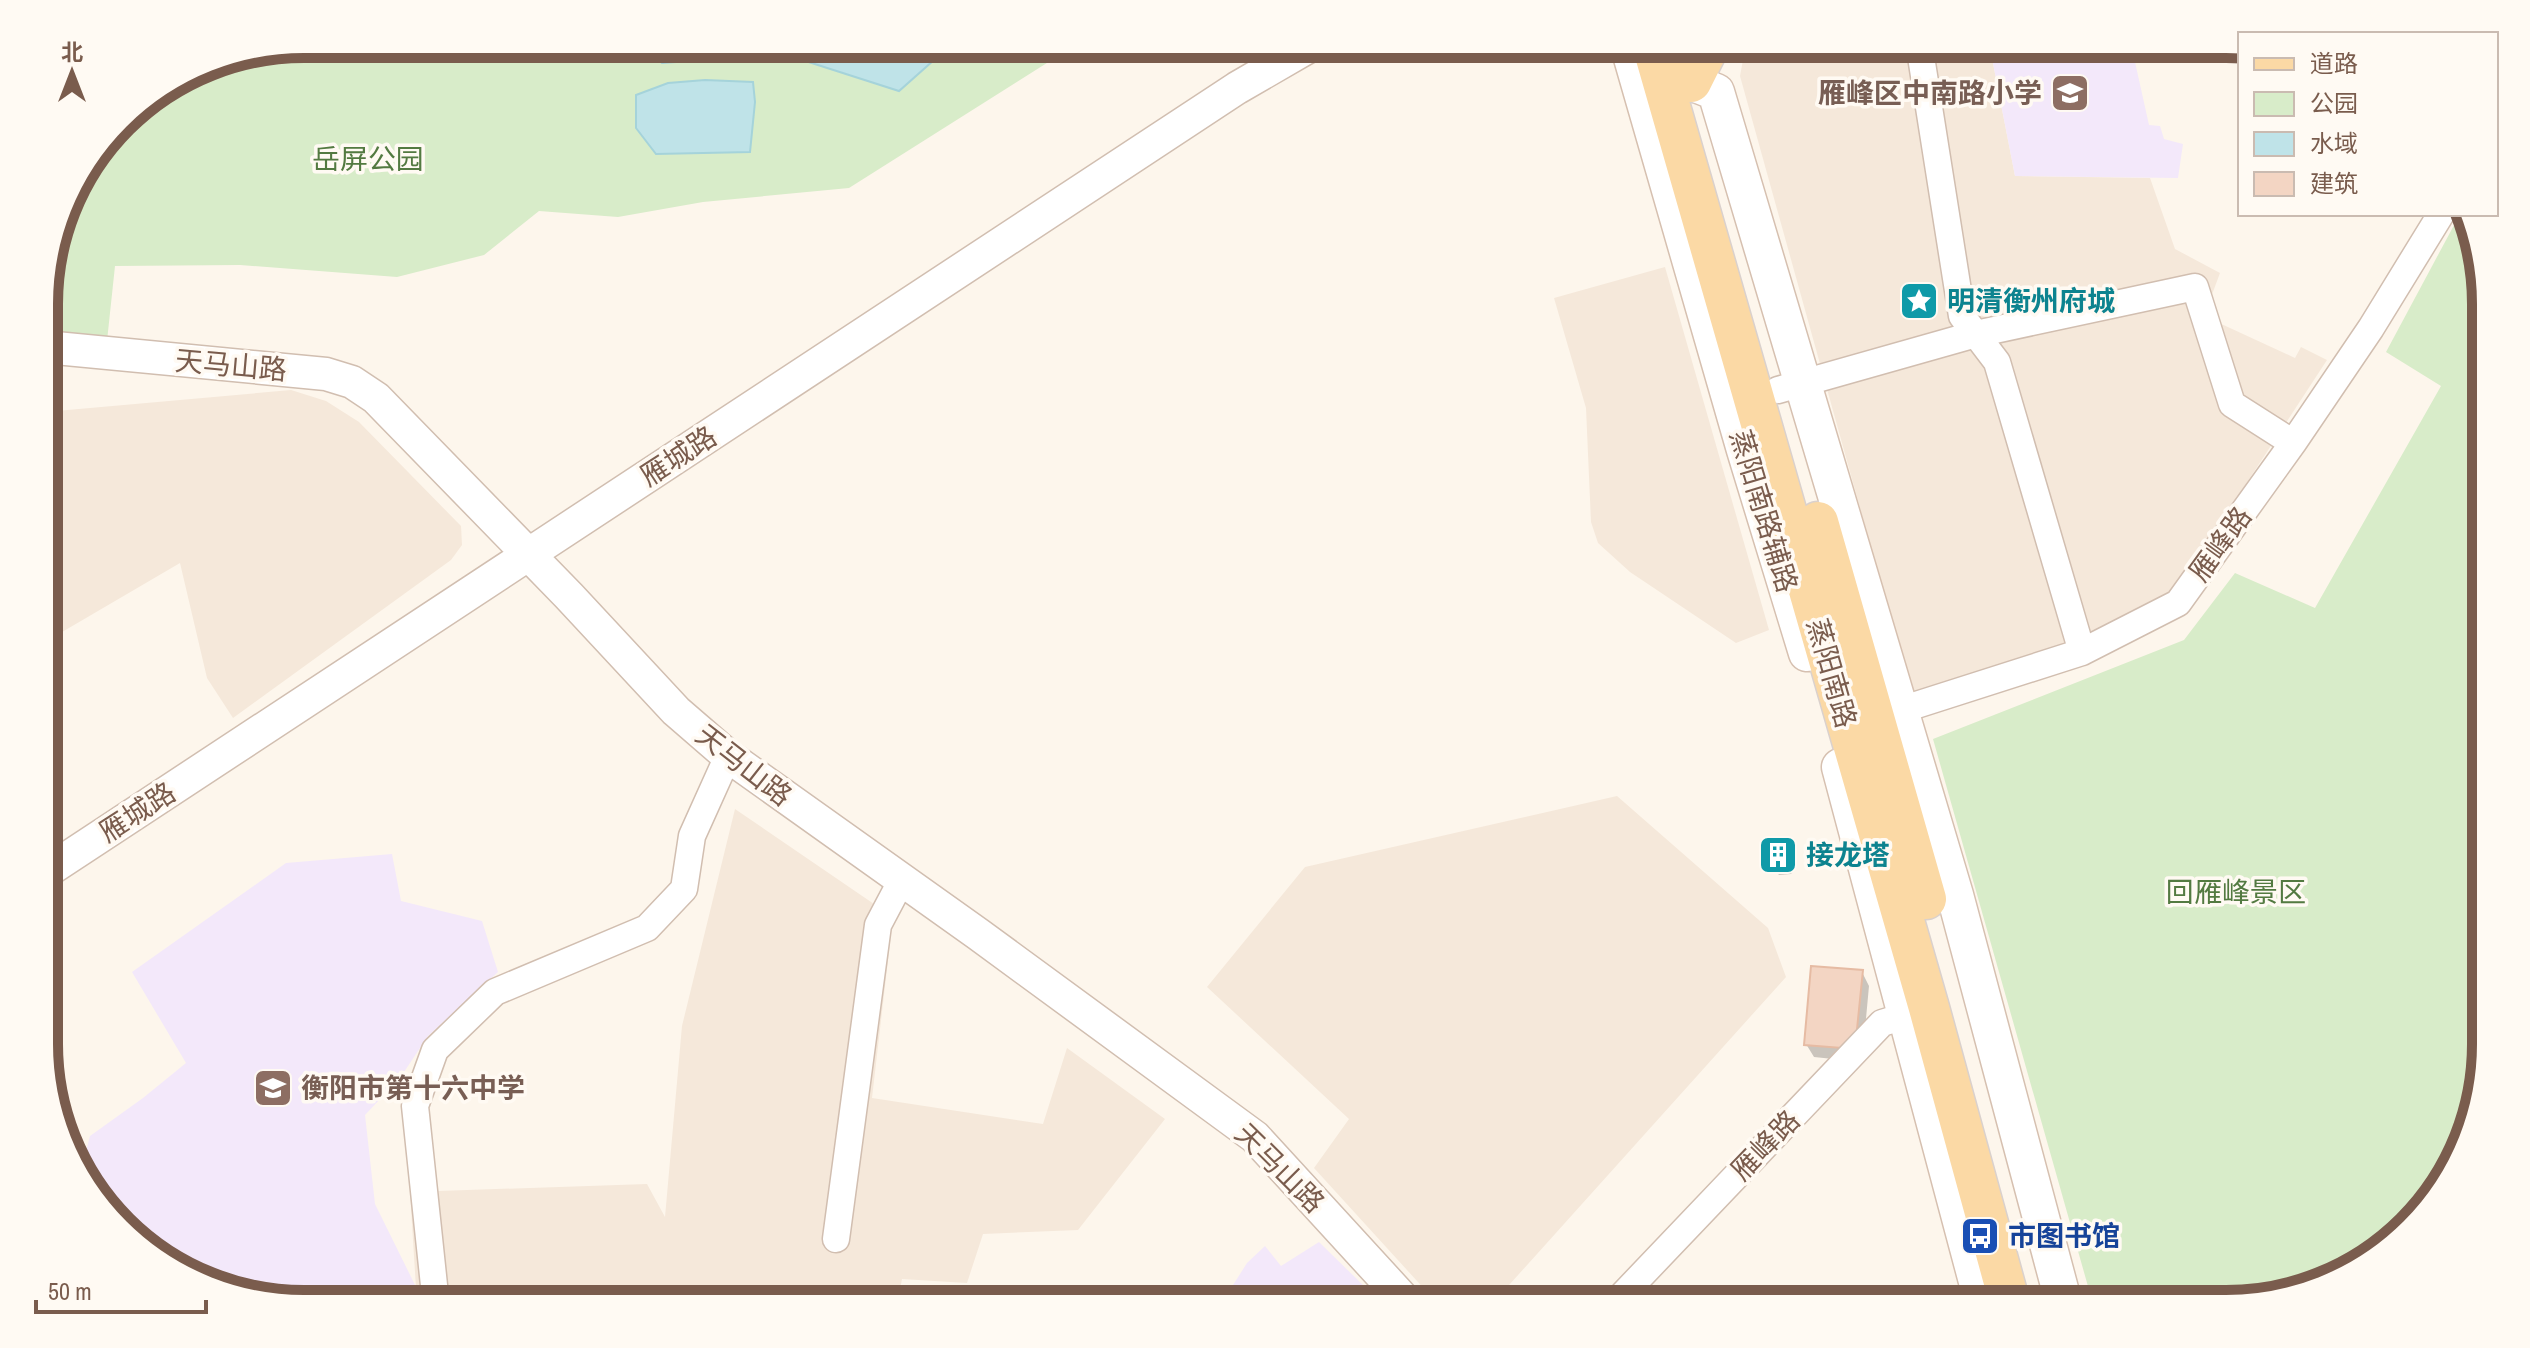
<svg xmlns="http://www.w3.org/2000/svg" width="2530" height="1348" font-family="'Archivo Narrow','Noto Sans SC',sans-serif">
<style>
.residential{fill:#f5e8da}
.education{fill:#f3e8fa}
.green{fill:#d8ecc9}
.water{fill:#bfe3e8;stroke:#a5d3da;stroke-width:2}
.shadow{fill:#0003}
.building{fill:#f3d5c3;stroke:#e6bba3;stroke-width:2}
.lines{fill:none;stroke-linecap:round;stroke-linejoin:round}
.minor-casing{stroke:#d1beb0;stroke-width:29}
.tertiary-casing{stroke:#d1beb0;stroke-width:35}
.secondary-casing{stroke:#d6c0b0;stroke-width:39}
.primary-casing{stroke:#dad1cd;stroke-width:43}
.minor{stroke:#fff;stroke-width:26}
.tertiary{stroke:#fff;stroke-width:32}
.secondary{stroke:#fff;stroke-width:36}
.primary{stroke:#fbd9a5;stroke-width:40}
.labels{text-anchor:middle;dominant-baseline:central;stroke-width:7;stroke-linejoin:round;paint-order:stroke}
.education-label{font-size:28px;font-weight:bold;fill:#785e54;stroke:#fffaf3;text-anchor:end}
.park-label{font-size:28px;fill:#537a41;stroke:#fffaf3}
.culture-label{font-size:28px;font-weight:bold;fill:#0d838f;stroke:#fffaf3;text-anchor:start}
.street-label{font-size:28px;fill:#7a5c4d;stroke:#fffaf3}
.transit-label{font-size:28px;font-weight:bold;fill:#164399;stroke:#fffaf3;text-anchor:start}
.rim{fill:none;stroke:#7a5c4d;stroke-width:10}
</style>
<rect width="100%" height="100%" fill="#fdf6ec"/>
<path class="residential" d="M1746 44H1938L1941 61 1991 53 2015 176 2150 178 2175 249 2220 273 2204 316 2295 358 2301 347 2327 360 2172 597 2063 655 1914 702 1740 76Z
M1665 267 1769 630 1736 643 1630 572 1598 543 1591 522 1586 408 1554 298Z
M291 390 326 401 359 422 461 526 462 545 451 560 233 718 207 678 180 563 45 642V412Z
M1617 796 1768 928 1786 977 1492 1304H1438L1314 1168 1349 1119 1207 987 1305 867Z
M735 809 893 917 872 1098 1043 1124 1067 1048 1165 1119 1078 1230 983 1234 967 1283 902 1279 897 1304H417L410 1192 647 1184 665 1217 682 1026Z"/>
<path class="education" d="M1938 44H2131L2149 125 2160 126 2164 139 2183 144 2178 178 2015 176 1991 53 1940 61Z
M392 854 401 901 482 921 498 972 428 1036 400 1078 365 1115 375 1204 415 1285 416 1304H304L189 1277 88 1189 81 1170 90 1136 143 1098 186 1063 132 972 286 863Z
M1319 1242 1367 1289 1373 1304H1221L1247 1263 1265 1246 1281 1266Z"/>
<path class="green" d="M304 44H1077L849 188 703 202 618 217 539 211 484 255 397 277 240 265 115 266 107 341 45 331V287L71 190 132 109 205 64Z
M2460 214H2462L2484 271 2486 1044 2459 1159 2370 1260 2242 1303 2093 1304 1933 739 2184 640 2235 573 2315 608 2441 386 2386 352Z"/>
<path class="water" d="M652 44H752L748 57 662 63 652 53Z
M795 44H952L899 91 796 58Z
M705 80 753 82 755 102 750 152 656 154 636 128V95L668 83Z"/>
<path class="shadow" d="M1777 841 1785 843 1796 859V867L1791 874 1779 875 1767 860V848Z
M1862 972 1869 986 1862 1062 1814 1057 1806 1044Z"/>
<path class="building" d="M1763 853a15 15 0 1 1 30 0a15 15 0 1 1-30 0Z
M1811 966 1863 970 1855 1049 1804 1045Z"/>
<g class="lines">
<g class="minor-casing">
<path id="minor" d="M1919 44 1962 316 1997 362 2082 652
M1778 390 1976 334 2195 287 2232 404 2293 443
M1885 715 2082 652 2178 603 2293 443 2371 328 2441 214
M836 1239 878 925 897 889
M436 1304 415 1106 435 1050 495 992 647 928 684 889 692 836 728 756
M1614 1304 1882 1023 1921 1011"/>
</g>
<g class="tertiary-casing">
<path id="tertiary" d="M45 347 326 374 352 382 376 398 569 596 676 711 728 756 978 934 1255 1137 1408 1304
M46 872 1237 88 1313 44"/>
</g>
<g class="secondary-casing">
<path id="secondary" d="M1628 44 1745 450 1807 653
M1691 82 1716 92 1955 895 2064 1304
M1840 767 1983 1304"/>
</g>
<g class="primary-casing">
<path id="primary" d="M1652 44 1929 1008 2010 1304
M1691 82 1710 44
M1818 522 1926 899"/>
</g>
<use href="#minor" class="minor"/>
<use href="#tertiary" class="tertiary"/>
<use href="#secondary" class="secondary"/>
<use href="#primary" class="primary"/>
</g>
<defs>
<g id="school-square" transform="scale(2)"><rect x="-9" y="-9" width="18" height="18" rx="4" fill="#8d6e63" stroke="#fffaf3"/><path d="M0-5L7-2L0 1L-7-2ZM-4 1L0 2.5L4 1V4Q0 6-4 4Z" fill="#fff"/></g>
<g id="sight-square" transform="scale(2)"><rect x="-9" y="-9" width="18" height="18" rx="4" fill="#0f9aa8" stroke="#fffaf3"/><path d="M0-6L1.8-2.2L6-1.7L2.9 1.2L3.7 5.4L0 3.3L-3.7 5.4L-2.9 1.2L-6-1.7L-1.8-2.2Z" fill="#fff"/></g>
<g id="building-square" transform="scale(2)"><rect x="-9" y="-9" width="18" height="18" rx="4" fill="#0f9aa8" stroke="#fffaf3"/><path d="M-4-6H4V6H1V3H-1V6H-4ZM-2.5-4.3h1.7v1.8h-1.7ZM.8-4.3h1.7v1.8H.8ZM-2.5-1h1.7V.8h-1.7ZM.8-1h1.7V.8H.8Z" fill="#fff"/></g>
<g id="bus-square" transform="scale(2)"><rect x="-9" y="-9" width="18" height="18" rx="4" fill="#1a4fb4" stroke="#fffaf3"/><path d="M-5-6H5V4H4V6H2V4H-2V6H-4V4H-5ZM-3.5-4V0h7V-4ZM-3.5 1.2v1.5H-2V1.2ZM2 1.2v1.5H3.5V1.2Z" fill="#fff"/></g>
</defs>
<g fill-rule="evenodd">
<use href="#school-square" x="2070" y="93"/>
<use href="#sight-square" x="1919" y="301"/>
<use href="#building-square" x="1778" y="855"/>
<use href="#school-square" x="273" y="1088"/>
<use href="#bus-square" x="1980" y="1236"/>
</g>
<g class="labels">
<g class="education-label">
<text x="2042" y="93">雁峰区中南路小学</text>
<text x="301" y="1088" text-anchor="start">衡阳市第十六中学</text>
</g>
<g class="park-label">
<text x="368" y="159">岳屏公园</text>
<text x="2236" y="892">回雁峰景区</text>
</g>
<g class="culture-label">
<text x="1947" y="301">明清衡州府城</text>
<text x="1806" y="855">接龙塔</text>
</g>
<g class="street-label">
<text transform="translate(231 365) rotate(5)">天马山路</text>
<text transform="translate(678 456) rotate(-33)">雁城路</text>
<text transform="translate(1764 511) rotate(73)">蒸阳南路辅路</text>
<text transform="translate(2220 544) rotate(-54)">雁峰路</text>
<text transform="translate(1832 673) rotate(74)">蒸阳南路</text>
<text transform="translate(744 765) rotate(38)">天马山路</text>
<text transform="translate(137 812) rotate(-33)">雁城路</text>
<text transform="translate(1765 1145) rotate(-46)">雁峰路</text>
<text transform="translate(1280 1168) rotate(45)">天马山路</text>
</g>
<g class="transit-label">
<text x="2008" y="1236">市图书馆</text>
</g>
</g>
<path d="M0 0H2530V1348H0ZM304 58H2226A246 246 0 0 1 2472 304V1044A246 246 0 0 1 2226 1290H304A246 246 0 0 1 58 1044V304A246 246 0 0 1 304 58Z" fill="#fffaf3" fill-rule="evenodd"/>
<path class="rim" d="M304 58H2226A246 246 0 0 1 2472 304V1044A246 246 0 0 1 2226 1290H304A246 246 0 0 1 58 1044V304A246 246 0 0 1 304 58Z"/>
<rect x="2238" y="32" width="260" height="184" fill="#fffaf3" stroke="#cabbb1" stroke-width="2"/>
<rect x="2254" y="58" width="40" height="12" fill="#fbd9a5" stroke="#cabbb1" stroke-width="2"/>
<text x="2310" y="72" font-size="24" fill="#7a5c4d">道路</text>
<rect x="2254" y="92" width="40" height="24" fill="#d8ecc9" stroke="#cabbb1" stroke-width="2"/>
<text x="2310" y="112" font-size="24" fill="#7a5c4d">公园</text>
<rect x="2254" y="132" width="40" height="24" fill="#bfe3e8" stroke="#cabbb1" stroke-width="2"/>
<text x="2310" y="152" font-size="24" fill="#7a5c4d">水域</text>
<rect x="2254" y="172" width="40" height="24" fill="#f3d5c3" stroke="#cabbb1" stroke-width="2"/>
<text x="2310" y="192" font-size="24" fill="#7a5c4d">建筑</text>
<g transform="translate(72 72)" stroke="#fffaf3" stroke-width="6" paint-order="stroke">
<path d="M0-6L14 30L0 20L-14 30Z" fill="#7a5c4d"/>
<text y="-12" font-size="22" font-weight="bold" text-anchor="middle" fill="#7a5c4d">北</text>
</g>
<path d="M36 1300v12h170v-12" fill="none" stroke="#7a5c4d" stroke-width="4"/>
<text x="48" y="1300" font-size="24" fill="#7a5c4d" stroke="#fffaf3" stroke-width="6" paint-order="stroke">50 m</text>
</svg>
